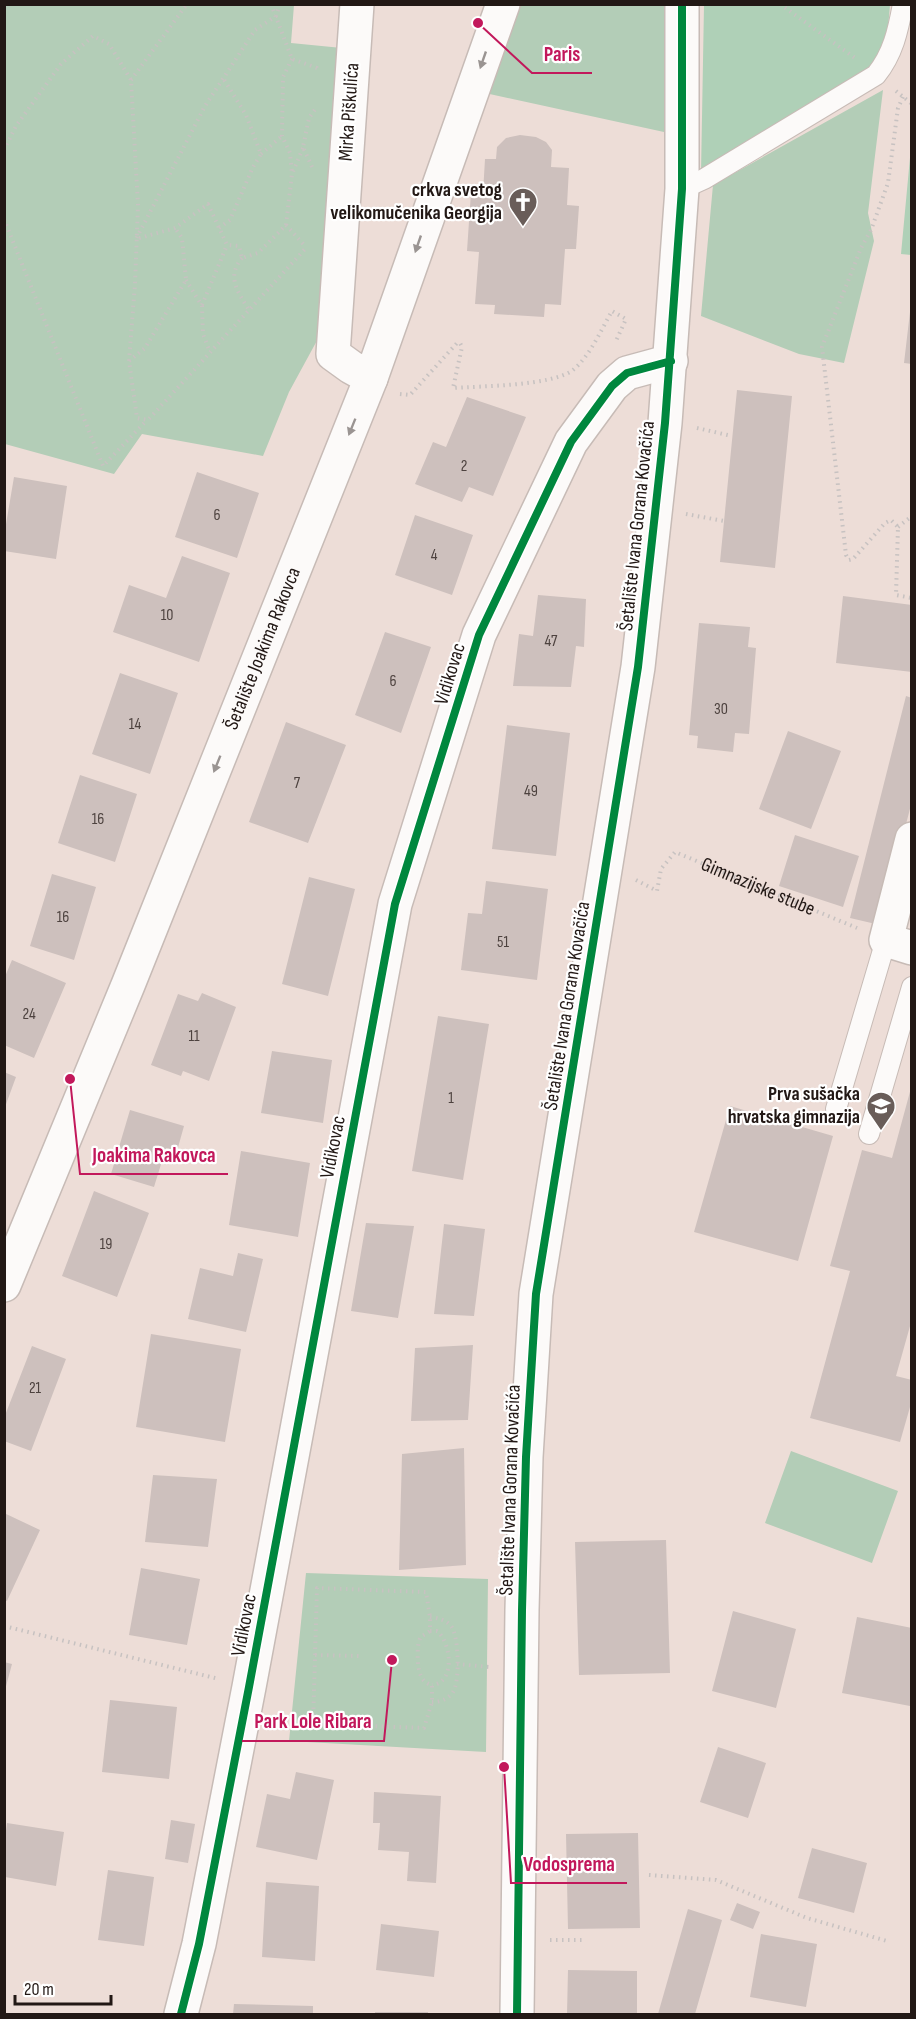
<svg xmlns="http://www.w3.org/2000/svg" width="916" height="2019" font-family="'Sofia Sans Condensed',sans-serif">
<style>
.green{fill:#b3cdb7}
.forest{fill:#afd0b7}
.building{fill:#cdc0bd}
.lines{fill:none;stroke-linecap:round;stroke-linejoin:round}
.lane-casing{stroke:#c7bbb6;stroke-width:22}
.street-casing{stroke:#c7bbb6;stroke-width:36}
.secondary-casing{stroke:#c7bbb6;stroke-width:36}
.path{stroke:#c7c2c1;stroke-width:4;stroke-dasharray:1.5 4.5;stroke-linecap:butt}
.lane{stroke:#fcfaf9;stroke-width:20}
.street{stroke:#fcfaf9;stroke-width:33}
.secondary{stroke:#fcfaf9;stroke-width:33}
.cycleway-casing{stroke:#fff;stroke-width:11}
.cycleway{stroke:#00873e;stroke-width:8}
.oneway{fill:#9a9492}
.labels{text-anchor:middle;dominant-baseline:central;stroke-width:4.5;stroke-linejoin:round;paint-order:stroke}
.number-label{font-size:16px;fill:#4d423f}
.street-label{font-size:20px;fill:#221815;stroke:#fff}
.poi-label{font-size:20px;font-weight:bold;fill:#221815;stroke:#fff;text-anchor:end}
.leader{fill:none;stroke:#c2185b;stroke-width:2}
.callout-dot{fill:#c2185b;stroke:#fff;stroke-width:2}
.callout-label{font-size:21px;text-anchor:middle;font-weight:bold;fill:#c2185b;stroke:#fff;stroke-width:4.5;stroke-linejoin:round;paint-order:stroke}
</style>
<rect width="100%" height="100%" fill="#edddd7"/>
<path class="green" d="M4 5H294L291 43 342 48 326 324 289 392 263 456 142 434 114 474 5 444Z
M514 5H668L664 132 485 93Z
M883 90 868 213 874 241 844 363 799 354 701 316 713 185Z
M791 1451 898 1491 872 1563 765 1523Z
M306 1573 488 1579 486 1752 289 1741Z"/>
<path class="forest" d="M704 5H890L885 62 701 173Z
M911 147V255L901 254Z"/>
<path class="building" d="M520 135 536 137 546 142 552 150 551 167 569 168 567 205 579 206 576 249H565L561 305 545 304 544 317 494 314 495 305 475 304 479 252 467 251 471 192 483 193 485 159H496L497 147 506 138Z
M910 312H912V364L904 363Z
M737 390 792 396 775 568 720 562Z
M467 397 526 417 493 496 469 487 462 502 415 484 433 442 446 447Z
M197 472 259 493 237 558 175 537Z
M14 477 67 486 56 559 4 551V536Z
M415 515 473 535 452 595 395 575Z
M182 556 230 573 199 662 113 632 129 585 166 598Z
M538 595 586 599 584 647 576 646 571 687 513 686 519 634 533 636Z
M843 596 912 605V672L836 663Z
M699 623 750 627 748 647 756 648 749 734 735 733 733 752 697 748 698 736 689 735Z
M385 632 431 647 401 733 355 715Z
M120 673 178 693 150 774 92 754Z
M906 696 912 698V801L880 925 850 918Z
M286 722 346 745 308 843 249 822Z
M507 725 570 733 556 856 492 849Z
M788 731 841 751 811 829 759 809Z
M80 775 137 794 115 862 58 843Z
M795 835 859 856 843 907 779 886Z
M52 874 96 887 74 960 30 946Z
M309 877 355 889 328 996 282 984Z
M486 881 548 889 537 980 461 970 468 913 482 914Z
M12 960 66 983 34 1058 4 1045V979Z
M202 993 236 1007 209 1081 183 1071 181 1076 151 1065 178 994 198 1001Z
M438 1016 489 1024 463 1180 412 1171Z
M272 1051 332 1060 323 1123 261 1113Z
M4 1072 16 1077 5 1107H4Z
M911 1088 912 1319 896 1376 912 1380V1400L900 1442 810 1418 850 1271 830 1266 862 1150 892 1158Z
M730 1106 833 1136 798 1261 694 1232Z
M130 1110 184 1126 177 1151 166 1148 154 1187 111 1174Z
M241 1151 310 1163 298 1237 229 1225Z
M94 1191 149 1213 117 1297 62 1276Z
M366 1223 414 1226 398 1318 351 1311Z
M444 1224 485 1229 474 1316 434 1314Z
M238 1253 263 1259 246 1332 188 1319 200 1268 233 1276Z
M151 1334 241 1349 225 1442 136 1427Z
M473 1345 468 1420 411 1421 415 1348Z
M32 1346 66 1359 31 1451 4 1441V1418Z
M464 1448 466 1565 399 1570 402 1454Z
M153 1475 217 1479 208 1547 145 1542Z
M4 1513 40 1530 7 1601 4 1600Z
M666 1540 670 1673 579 1675 575 1542Z
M141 1568 200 1579 187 1645 129 1635Z
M733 1611 796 1629 776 1708 712 1691Z
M857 1617 912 1628 910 1706 842 1693Z
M4 1662 12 1664 5 1690H4Z
M110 1700 177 1707 169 1779 102 1772Z
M718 1747 766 1763 748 1818 700 1802Z
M296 1772 334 1780 317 1860 256 1847 267 1794 290 1799Z
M374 1792 441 1796 436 1883 407 1881 409 1852 378 1850 380 1823H373Z
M171 1820 195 1824 188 1863 165 1859Z
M7 1823 64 1832 56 1886 5 1877V1838Z
M638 1833 640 1928 568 1929 566 1834Z
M812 1848 867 1863 854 1913 798 1898Z
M108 1870 154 1877 144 1946 98 1940Z
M266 1882 319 1886 315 1961 262 1957Z
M737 1903 760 1912 753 1929 730 1920Z
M688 1909 722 1920 695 2014H658Z
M381 1924 439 1931 434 1977 376 1970Z
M761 1934 817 1944 806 2007 750 1997Z
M568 1970 637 1971V2014H567Z
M234 2004 313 2006V2014H233Z
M375 2012H428V2014H375Z"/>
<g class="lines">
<g class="lane-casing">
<path id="lane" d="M682 189 704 179 876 75C893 54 898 31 903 4
M836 1109 886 940
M869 1134 912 987"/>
</g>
<g class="street-casing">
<path id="street" d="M357 4 333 354 351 367 371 378
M912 839 886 940 912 948
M181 2014 199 1944 249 1687 395 904 479 635 571 442 612 386 627 373 671 361"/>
</g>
<g class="secondary-casing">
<g id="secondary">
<path id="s2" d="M4 1285 128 985 371 378 503 4"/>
<path d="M517 2014 522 1610 526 1457 536 1294 638 667 665 423 682 189V4"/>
</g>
</g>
<g class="path">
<path d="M271 4 292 59 317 68 319 72"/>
<path d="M280 4 276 16 255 30 205 106 136 239 175 228 208 204 227 245 239 246 242 258 258 253 286 225 306 247"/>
<path d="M780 4 855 58"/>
<path d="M292 59 283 77 282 136 290 153 292 174"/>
<path d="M131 80 187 4"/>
<path d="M896 91 912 104"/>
<path d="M903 97 898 108 888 183 871 230 861 248 822 347 846 555 849 560 853 559 885 523 891 520 898 527 896 595 912 598"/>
<path d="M4 150 16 126 61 64 93 36 109 44 131 80 138 205 135 284 129 361 137 418 148 420 306 248"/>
<path d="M261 154 282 136"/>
<path d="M312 167 303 147 309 118 316 108"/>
<path d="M4 219 103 466 147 420"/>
<path d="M286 225 292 174 303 148"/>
<path d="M219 228 230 220 253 167 261 154 246 115 223 78"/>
<path d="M242 258C226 277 238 292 249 310"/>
<path d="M186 280 202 306 203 334 210 352"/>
<path d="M202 305 227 245"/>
<path d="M129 361 145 348 186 280 182 238 175 228"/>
<path d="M400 394 410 395 457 343H460L462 347 453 388C481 386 552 386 573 370 590 356 601 330 612 311L626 319 616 341"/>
<path d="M697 428 732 436"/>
<path d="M686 514 724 521"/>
<path d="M898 527 912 516"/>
<path id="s1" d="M636 880 657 891 661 869 675 852 857 928"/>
<path d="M430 1617C438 1618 446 1620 451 1626 459 1636 460 1682 453 1692 448 1699 441 1702 432 1702"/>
<path d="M4 1626 219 1679"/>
<path d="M430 1631H437C451 1642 456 1683 432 1685"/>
<path d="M315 1655 361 1656"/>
<path d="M457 1664 489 1667"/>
<path d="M277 1716V1719L313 1724 424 1728 432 1702V1685C427 1684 423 1681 421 1676 417 1669 416 1643 421 1637 422 1636 429 1632 430 1631V1617L426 1592 317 1588 313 1724"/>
<path d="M649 1875 716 1880 807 1918 887 1941"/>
<path d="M550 1940H585"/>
</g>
<use href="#lane" class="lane"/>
<use href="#street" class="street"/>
<use href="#secondary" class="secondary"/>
<g class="cycleway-casing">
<path id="cycleway" d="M181 2014 199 1944 249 1687 395 904 479 635 571 442 612 386 627 373 671 361
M517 2014 522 1610 526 1457 536 1294 638 667 665 423 682 189V4"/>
</g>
<use href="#cycleway" class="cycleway"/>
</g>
<defs><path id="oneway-solid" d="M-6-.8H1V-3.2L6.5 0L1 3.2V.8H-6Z" transform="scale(1.5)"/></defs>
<g class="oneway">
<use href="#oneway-solid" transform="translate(483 60) rotate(109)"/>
<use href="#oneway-solid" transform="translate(418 244) rotate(109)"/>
<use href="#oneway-solid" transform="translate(352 427) rotate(112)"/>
<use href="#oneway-solid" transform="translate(217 764) rotate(112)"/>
</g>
<defs>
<g id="church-pin" transform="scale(1.5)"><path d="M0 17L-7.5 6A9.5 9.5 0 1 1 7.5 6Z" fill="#695d59" stroke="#fff"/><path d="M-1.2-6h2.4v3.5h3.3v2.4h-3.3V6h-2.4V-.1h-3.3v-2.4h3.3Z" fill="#fff"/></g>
<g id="school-pin" transform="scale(1.5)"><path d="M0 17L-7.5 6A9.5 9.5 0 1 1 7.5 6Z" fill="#695d59" stroke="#fff"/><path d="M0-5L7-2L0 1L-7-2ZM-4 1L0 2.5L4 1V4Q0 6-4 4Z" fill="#fff"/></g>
</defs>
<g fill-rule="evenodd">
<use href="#church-pin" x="523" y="202"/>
<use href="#school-pin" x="881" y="1106"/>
</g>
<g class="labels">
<g class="number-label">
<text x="464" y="466">2</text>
<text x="217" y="515">6</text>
<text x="434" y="555">4</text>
<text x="167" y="615">10</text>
<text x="551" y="641">47</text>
<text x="393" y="681">6</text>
<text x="721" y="709">30</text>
<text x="135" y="724">14</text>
<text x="297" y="783">7</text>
<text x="531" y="791">49</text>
<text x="98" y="819">16</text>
<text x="63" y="917">16</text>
<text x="503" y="942">51</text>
<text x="29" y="1014">24</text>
<text x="194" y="1036">11</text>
<text x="451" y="1098">1</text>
<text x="106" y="1244">19</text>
<text x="35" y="1388">21</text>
</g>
<g class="street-label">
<text transform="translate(349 112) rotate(-86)">Mirka Piškulića</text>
<text transform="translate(637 526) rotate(-84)">Šetalište Ivana Gorana Kovačića</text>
<text stroke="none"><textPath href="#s2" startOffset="687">Šetalište Joakima Rakovca</textPath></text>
<text transform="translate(450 674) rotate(-73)">Vidikovac</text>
<text stroke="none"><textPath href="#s1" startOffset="158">Gimnazijske stube</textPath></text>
<text transform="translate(567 1006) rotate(-81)">Šetalište Ivana Gorana Kovačića</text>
<text transform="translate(333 1147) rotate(-79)">Vidikovac</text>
<text transform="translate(510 1490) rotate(-88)">Šetalište Ivana Gorana Kovačića</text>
<text transform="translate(244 1625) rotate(-79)">Vidikovac</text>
</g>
<g class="poi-label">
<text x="502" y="190">crkva svetog<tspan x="502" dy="23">velikomučenika Georgija</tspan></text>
<text x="860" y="1094">Prva sušačka<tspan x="860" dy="23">hrvatska gimnazija</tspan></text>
</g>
</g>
<path class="leader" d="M478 23L532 73H592M70 1079L80 1174H228M392 1660L384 1741H242M504 1767L511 1883H627"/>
<g class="callout-dot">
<circle cx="478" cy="23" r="6"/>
<circle cx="70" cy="1079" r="6"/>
<circle cx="392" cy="1660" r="6"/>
<circle cx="504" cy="1767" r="6"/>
</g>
<g class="callout-label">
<text x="562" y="61">Paris</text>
<text x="154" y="1162">Joakima Rakovca</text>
<text x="313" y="1728">Park Lole Ribara</text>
<text x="569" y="1871">Vodosprema</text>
</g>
<rect width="916" height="2019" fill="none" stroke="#221815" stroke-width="12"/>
<path d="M15 1995v9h96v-9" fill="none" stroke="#221815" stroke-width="3"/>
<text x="24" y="1995" font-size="18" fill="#221815" stroke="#ffffff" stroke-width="4.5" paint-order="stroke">20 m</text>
</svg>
